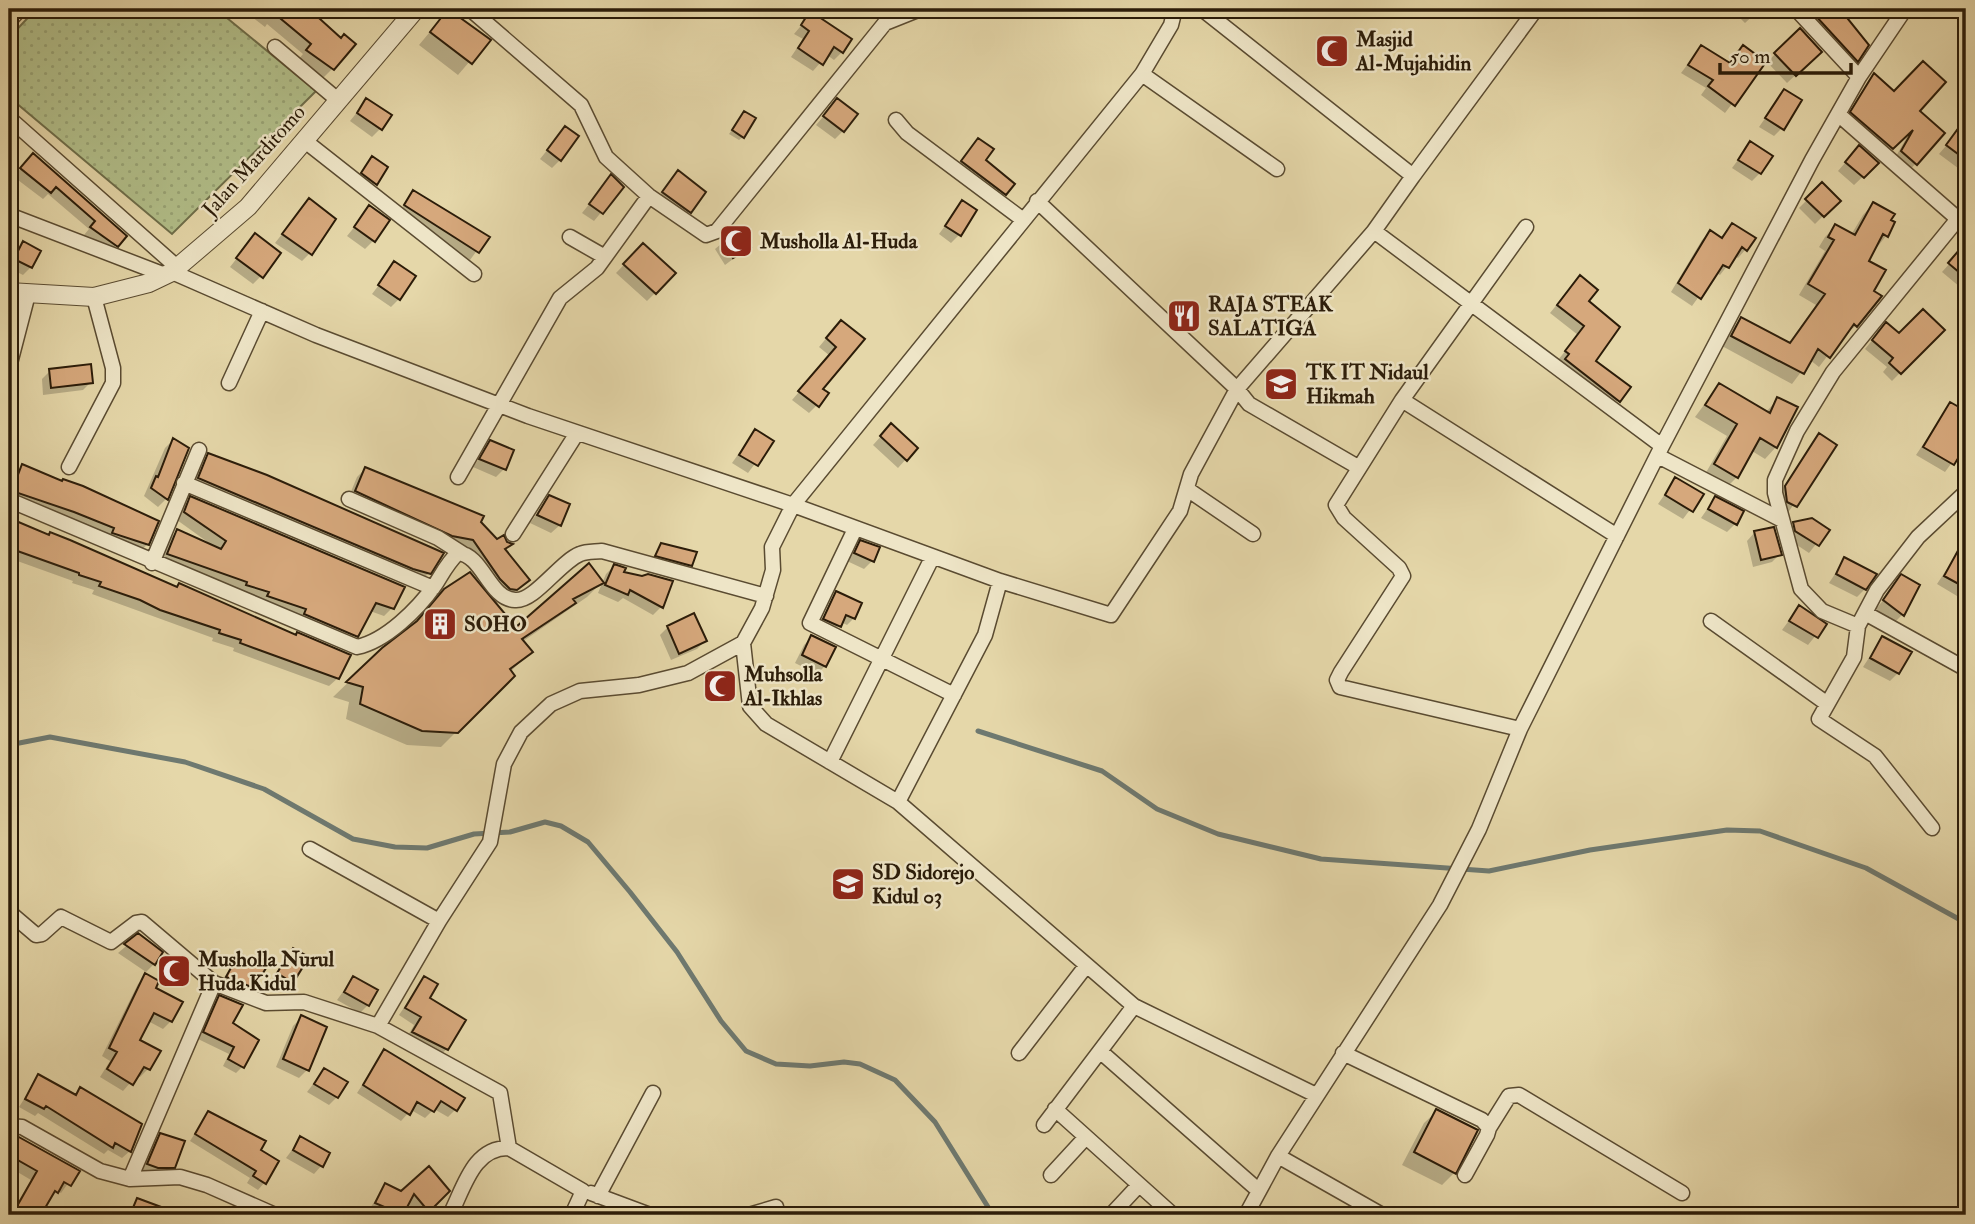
<svg xmlns="http://www.w3.org/2000/svg" width="1975" height="1224" font-family="'IM FELL Double Pica',serif">
<style>
.grass{fill:url(#grass-dots);stroke:#6e6e4a;stroke-width:2}
.shadow{fill:#0003}
.lines{fill:none;stroke-linecap:round;stroke-linejoin:round}
.stream{stroke:#6e7970;stroke-width:5}
.building{fill:#d6a87c;stroke:#2b1c09;stroke-width:2}
.minor-casing{stroke:#5a4b31;stroke-width:17}
.tertiary-casing{stroke:#5a4b31;stroke-width:20}
.minor{stroke:#eee5c7;stroke-width:14}
.tertiary{stroke:#eee5c7;stroke-width:18}
.labels{text-anchor:middle;dominant-baseline:central;stroke-width:5;stroke-linejoin:round;paint-order:stroke}
.poi-label{font-size:21px;font-weight:bold;fill:#2b1c09;stroke:#eee5c7;text-anchor:start}
.street-label{font-size:21px;fill:#2b1c09;stroke:#eee5c7}
</style>
<defs>
<pattern id="grass-dots" width="8" height="8" patternUnits="userSpaceOnUse" patternTransform="scale(1.75)"><rect width="8" height="8" fill="#b2bf8a"/><path d="M2 2h.1M6 6h.1" fill="none" stroke="#99a476" stroke-width="1.8" stroke-linecap="round"/></pattern>
</defs>
<rect width="100%" height="100%" fill="#e5d7a9"/>
<filter id="stains"><feTurbulence type="fractalNoise" baseFrequency=".00286" numOctaves="4"/><feColorMatrix values="0 0 0 0 .2 0 0 0 0 .09 0 0 0 0 .02 0 0 0 .5 -.17"/></filter>
<radialGradient id="worn" r=".72"><stop offset=".6" stop-color="#630" stop-opacity="0"/><stop offset="1" stop-color="#630" stop-opacity=".3"/></radialGradient>
<path class="grass" d="M36 9H216L316 91 172 234 9 97V38Z"/>
<path class="shadow" d="M242 9H307L319 19 332 69 323 78 298 60 303 54 267 24 265 27Z
M449 9 488 40 458 75 419 45Z
M1731 9H1760L1745 23Z
M1793 9H1842L1840 11 1867 45 1849 68Z
M811 14 842 52 834 60 827 55 813 71 791 57 803 39 794 34Z
M1800 30 1820 52 1787 83 1767 62Z
M1701 47 1728 65 1743 47 1763 63 1725 113 1701 95 1706 88 1681 73Z
M1874 75 1943 133 1908 172 1894 160 1909 133 1884 156 1843 121Z
M1784 91 1782 128 1774 136 1759 127Z
M367 100 380 129 372 137 350 121Z
M837 101 843 131 835 139 816 125Z
M741 117 743 137 739 140 729 134Z
M565 128 560 160 552 168 540 159Z
M1957 133 1966 140V174L1939 154Z
M1750 144 1760 173 1752 181 1732 168Z
M971 148 983 161 1005 194 997 202 954 170Z
M1851 156 1877 163 1854 185 1838 171Z
M372 158 386 167 367 192 354 182Z
M25 163 125 236 109 253 84 235 89 229 48 194 43 199 14 177Z
M678 173 689 212 681 220 655 201Z
M611 177 622 187 594 221 582 213Z
M1822 185 1838 201 1815 224 1799 208Z
M414 192 487 237 470 260 398 213Z
M309 200 310 253 302 261 275 243Z
M962 203 959 235 951 243 939 234Z
M1873 204 1886 236 1866 261 1856 326 1844 334 1819 367 1810 360 1792 384 1722 346 1731 329 1741 319 1788 344 1816 305 1799 295 1825 251 1819 247 1825 237 1836 226 1851 235 1863 215Z
M1966 204V226L1956 219Z
M370 208 373 241 365 249 347 236Z
M1732 225 1746 249 1738 258 1735 256 1720 275 1716 273 1692 306 1671 292 1702 240 1710 232 1720 238Z
M738 230 749 247 725 265 715 249Z
M255 235 261 276 253 284 230 267Z
M24 244 31 267 23 275 9 268V265Z
M643 245 655 293 647 301 616 273Z
M1960 252 1966 257V292L1942 272Z
M395 264 399 299 391 307 372 294Z
M1572 286 1586 301 1594 361 1628 387 1610 409 1558 360 1578 335 1550 313Z
M833 330 862 340 820 389 817 405 809 413 792 400 830 356 819 347Z
M1942 330 1892 381 1883 372 1887 367 1865 349 1879 332 1899 335Z
M50 371 91 382 83 390 43 395 42 379Z
M1719 385 1766 412 1778 399 1776 447 1765 459 1752 451 1737 477 1726 488 1704 476 1727 436 1695 417Z
M1950 404 1966 413V451L1962 449 1945 472 1916 455Z
M755 431 771 442 748 473 732 463Z
M883 434 916 448 898 468 873 445Z
M1819 436 1835 445 1787 514 1778 495Z
M173 440 187 449 166 499 158 507 144 496 165 448Z
M491 442 504 469 496 477 473 467Z
M208 455 429 573 421 581 191 487 200 464Z
M22 466 148 544 139 552 9 500 14 474Z
M365 469 479 522 497 542 510 544 504 550 520 588 507 597 465 548 348 499 357 477Z
M1675 480 1701 495 1683 519 1658 504Z
M550 497 560 525 551 533 530 523Z
M191 498 393 607 384 616 370 611 348 644 160 562 169 539 177 531 209 543 177 520 183 506Z
M1715 498 1735 524 1727 532 1701 518Z
M9 521 176 588 338 678 329 686 233 651 234 648 212 641 213 638 92 594 94 590 72 583 73 581 9 558Z
M1794 524 1827 530 1809 553 1788 539 1786 532Z
M1755 532 1780 554 1772 562 1753 567 1747 541Z
M861 542 872 561 864 569 847 561Z
M1964 543 1966 545V586L1957 596 1937 584Z
M661 545 691 565 682 573 649 564Z
M1845 559 1865 589 1857 597 1829 583Z
M614 566 661 607 653 615 623 598 618 602 598 593 606 574Z
M1902 577 1917 586 1902 615 1894 623 1876 609Z
M602 582 587 597 522 642 531 652 510 672 513 675 441 747 407 745 346 719 349 702 333 697 383 649 411 627 445 591 516 630Z
M836 593 854 618 847 625 841 622 832 633 818 626Z
M1799 607 1825 624 1808 645 1782 630Z
M668 627 705 641 697 649 671 660 660 635Z
M812 637 825 666 817 674 795 663 804 645Z
M1882 638 1898 673 1890 681 1863 667Z
M1966 682V691L1961 687Z
M9 823 16 834 9 842Z
M9 856 19 866 9 876Z
M9 881 17 892 9 900Z
M138 936 154 964 146 972 118 953Z
M293 950 292 982 284 990 270 982Z
M239 955 253 987 245 995 219 985Z
M146 976 171 1021 163 1029 148 1021 138 1040 148 1069 140 1077 137 1075 123 1091 100 1077 110 1061 102 1056 138 984Z
M353 978 368 1005 360 1013 337 1000Z
M424 978 427 998 447 1049 439 1056 406 1039 414 1025 399 1015Z
M220 997 231 1024 242 1067 236 1073 223 1066 229 1054 198 1039 213 1004Z
M301 1018 307 1070 299 1078 276 1067 293 1026Z
M384 1052 456 1109 448 1117 434 1109 425 1118 411 1110 401 1121 357 1093Z
M324 1070 337 1097 329 1105 307 1092Z
M39 1076 74 1096 80 1090 130 1151 122 1158 108 1150 104 1154 38 1113 35 1116 19 1107Z
M1437 1111 1454 1173 1442 1185 1402 1165 1424 1123Z
M208 1113 259 1151 264 1183 258 1190 247 1183 250 1178 190 1141Z
M161 1135 174 1167 166 1175 140 1173 153 1143Z
M18 1138 77 1171 61 1193 57 1190 48 1201 39 1215H9V1210L12 1212 31 1180 9 1167V1148Z
M301 1138 322 1165 314 1174 286 1158Z
M386 1185 401 1193 448 1191 424 1215H417L407 1203 401 1215H376L368 1211Z
M137 1200 168 1211 166 1215H126Z"/>
<g class="lines">
<path class="stream" d="M978 731 1102 771 1157 809 1218 834 1321 859 1489 871 1590 850 1727 830 1760 831 1866 868 1966 923
M9 745 50 737 185 762 264 789 353 839 395 847 427 848 474 834 510 832 545 822 561 826 588 842 630 892 677 952 721 1021 746 1051 776 1064 810 1066 844 1062 860 1064 895 1080 935 1122 993 1215"/>
</g>
<path class="building" d="M269 9H309L341 38 344 34 356 44 334 70 306 50 311 44Z
M448 9 491 40 472 64 430 32Z
M1820 9H1840L1869 45 1858 62 1814 14Z
M810 11 852 39 843 53 834 47 823 65 798 48 809 31 801 25Z
M1800 28 1822 52 1796 76 1774 53Z
M1701 45 1730 63 1743 45 1766 62 1735 106 1708 86 1713 80 1688 65Z
M1923 61 1946 82 1920 111 1945 133 1917 165 1901 151 1913 130 1893 149 1850 112 1874 73 1894 91Z
M1784 89 1802 100 1784 130 1765 118Z
M366 98 392 115 382 130 357 113Z
M837 98 858 114 844 132 823 116Z
M744 111 756 118 744 138 732 130Z
M565 126 579 136 561 161 547 150Z
M1957 130 1966 138V160L1946 145Z
M978 138 994 149 986 160 1015 184 1006 195 961 161Z
M1750 141 1773 156 1761 174 1738 160Z
M1859 145 1879 163 1864 178 1845 162Z
M33 153 127 236 118 247 90 227 95 221 56 187 51 193 20 168Z
M372 156 388 167 377 185 361 173Z
M678 170 706 192 691 213 662 192Z
M611 174 624 187 603 214 589 204Z
M1822 182 1841 201 1824 217 1805 199Z
M413 190 490 237 479 253 404 205Z
M309 198 336 219 312 255 282 234Z
M962 200 977 210 961 236 945 226Z
M1873 202 1895 214 1891 220 1895 222 1888 237 1883 234 1869 261 1886 270 1874 291 1882 296 1857 327 1854 324 1830 358 1818 349 1804 374 1731 336 1741 317 1790 343 1825 294 1808 284 1834 240 1828 237 1835 224 1855 235Z
M369 205 390 220 375 242 354 227Z
M1732 223 1756 238 1747 251 1742 247 1729 268 1723 265 1701 299 1678 283 1710 230 1722 238Z
M739 228 751 247 733 258 722 239Z
M255 233 281 253 263 278 236 258Z
M23 241 41 251 32 268 14 259Z
M1966 242V278L1948 263Z
M643 243 676 273 656 294 623 264Z
M394 261 416 276 400 300 378 285Z
M1580 275 1598 290 1589 301 1620 327 1596 361 1631 387 1620 402 1565 359 1569 354 1565 351 1584 326 1557 305Z
M1923 309 1945 330 1901 374 1889 363 1893 358 1872 340 1886 322 1899 333Z
M841 320 865 339 823 389 829 393 819 407 798 391 836 347 826 338Z
M91 364 93 383 51 388 49 369Z
M1719 383 1770 413 1777 397 1798 407 1777 448 1760 438 1738 478 1714 464 1737 424 1705 405Z
M1950 402 1966 411V445L1954 465 1923 447Z
M891 423 918 448 907 461 880 436Z
M755 429 774 441 758 466 739 455Z
M1819 433 1837 445 1797 507 1787 502 1785 486Z
M173 438 189 448 168 500 151 488 156 476 158 477Z
M490 440 514 450 506 470 479 459Z
M208 453 267 475 444 553 431 574 413 569 198 478Z
M22 464 62 481 63 479 83 486 159 521 149 545 112 533 114 528 74 512 12 491Z
M365 467 484 516 481 522 497 539 504 535 507 542 513 544 505 549 530 580 517 590 510 589 500 579 473 540 452 536 355 491Z
M1675 477 1704 494 1693 512 1665 495Z
M549 495 570 504 561 526 537 515Z
M190 496 405 587 394 609 376 603 358 637 304 614 306 609 267 596 269 592 246 585 247 582 167 554 177 529 221 549 226 541 184 512Z
M1715 496 1744 511 1737 525 1708 509Z
M9 518 49 535 50 532 70 540 177 587 179 583 296 635 297 632 351 655 339 679 240 643 241 640 219 633 220 630 160 610 140 600 99 586 101 582 79 575V573L9 548Z
M1812 518 1830 530 1819 546 1795 531 1793 522Z
M1774 527 1782 555 1761 560 1754 531Z
M1966 536V588L1944 576Z
M860 540 880 547 874 562 854 553Z
M661 543 697 552 692 566 655 556Z
M1844 557 1877 574 1866 590 1836 574Z
M589 563 604 583 573 599 576 603 522 639 533 652 510 669 515 676 458 733 422 731 360 704 363 687 346 682 382 648 417 621 444 589 470 572 516 627Z
M614 564 626 568 624 572 642 576 648 574 673 581 663 608 630 590 628 595 605 585Z
M1901 574 1920 585 1904 616 1883 600Z
M836 591 862 603 855 619 846 615 841 627 823 619Z
M1799 605 1827 624 1818 638 1789 621Z
M694 613 707 641 679 654 667 626Z
M811 635 836 647 826 667 802 655Z
M1882 636 1912 652 1899 674 1870 658Z
M138 933 163 952 155 965 124 944Z
M293 948 309 957 293 983 277 973Z
M239 953 266 968 254 988 226 977Z
M145 973 159 981 156 988 183 1002 172 1022 154 1013 140 1040 161 1051 150 1070 144 1067 133 1085 107 1069 117 1052 109 1048Z
M353 976 378 990 369 1006 344 992Z
M424 976 438 984 430 998 466 1020 448 1050 412 1032 421 1017 405 1008Z
M219 995 243 1005 233 1023 259 1040 244 1068 228 1059 234 1047 203 1032Z
M301 1015 327 1027 309 1071 283 1059Z
M384 1049 465 1098 457 1111 441 1101 434 1112 417 1102 410 1115 363 1085Z
M324 1068 348 1082 338 1098 314 1084Z
M38 1074 76 1095 80 1087 142 1124 131 1152 115 1143 113 1148 46 1106 44 1109 25 1099Z
M1436 1109 1478 1130 1456 1174 1414 1152Z
M208 1111 266 1141 261 1150 279 1161 266 1184 253 1176 256 1171 195 1134Z
M160 1133 185 1141 175 1168H158L147 1164Z
M17 1136 80 1171 71 1186 64 1182 58 1193 55 1191 41 1215H28L16 1208 37 1171 9 1155Z
M300 1136 330 1153 323 1167 293 1150Z
M429 1166 450 1191 429 1212 414 1194 403 1215 375 1203 385 1183 401 1191Z
M137 1198 180 1214 179 1215H130Z"/>
<g class="lines">
<g class="minor-casing">
<path id="minor" d="M470 9 581 105 606 157 649 196 706 235 717 231 885 23 920 9
M1202 9 1413 176 1374 231 1662 446
M1796 9 1859 77
M9 21 20 9
M275 47 339 101
M1142 74 1277 169
M1838 114 1966 226
M9 118 178 268
M896 120 907 133 1022 219
M305 141 474 274
M1413 176 1536 9
M1037 201 1237 389 1374 231
M9 215 165 275
M1957 220 1833 372 1797 431 1775 480V493L1801 589 1822 611 1858 626 1877 590 1918 537 1966 492
M570 237 605 257
M172 272 316 335 528 416 793 505 1000 581 985 635 898 802
M9 367 28 294
M229 383 262 311
M1402 400 1617 536
M1658 456 1782 520
M69 467 113 383V368L94 297
M458 477 560 298 597 268 649 196
M184 483 433 588
M1187 489 1253 534
M349 499 438 538 463 554
M9 500 357 647C386 641 418 609 435 585 442 574 448 562 458 553 483 555 489 599 515 600 534 602 560 562 580 554 587 551 595 552 602 551L766 596
M855 529 810 623 954 695
M513 534 577 433
M152 563 199 450
M1000 581 1111 615 1180 511 1191 474 1237 389 1249 404 1358 467
M1865 613 1966 669
M1711 621 1826 703
M1858 626 1854 657 1819 719 1875 756 1932 828
M743 643 750 706 766 724 898 802 1134 1006 1316 1095
M1520 729 1340 687 1337 680 1341 672 1403 576 1399 568 1344 518 1336 505 1402 400 1526 227
M830 762 932 558
M310 849 439 921
M9 912 36 935 42 934 61 917 111 942 136 923 142 922 214 983 266 1003 304 1002 378 1026
M1101 1052 1258 1190
M1019 1053 1086 966
M1343 1053 1482 1120 1489 1128 1487 1135 1465 1175
M1055 1109 1173 1215
M1044 1125 1134 1006
M9 1126 22 1127 100 1171 130 1179 180 1177 207 1185 275 1215
M1489 1128 1509 1096 1519 1095 1682 1193
M1278 1156 1382 1215
M1051 1175 1086 1137
M130 1179 214 983
M591 1193 650 1215
M598 1196 653 1093
M450 1215C464 1188 473 1147 509 1148
M572 1215 583 1191 509 1148 500 1093 378 1026 439 921 490 842 504 764 521 732 551 704 580 691 639 685 688 673 743 643 762 608 773 570 772 547 793 505 1142 74 1171 25 1175 9
M749 1215 776 1207
M1111 1215 1139 1185
M1246 1215 1278 1156 1440 905 1479 829 1520 729 1662 446 1812 160 1859 77 1905 9"/>
</g>
<g class="tertiary-casing">
<path id="tertiary" d="M9 292 94 297 149 283 172 272 248 207 416 9"/>
</g>
<use href="#minor" class="minor"/>
<use href="#tertiary" class="tertiary"/>
</g>
<defs>
<g id="mosque-square" transform="scale(1.75)"><rect x="-9" y="-9" width="18" height="18" rx="4" fill="#8f2418" stroke="#eee5c7"/><path d="M3.5-4.9A6 6 0 1 0 3.5 4.9A5 5 0 1 1 3.5-4.9Z" fill="#fff"/></g>
<g id="restaurant-square" transform="scale(1.75)"><rect x="-9" y="-9" width="18" height="18" rx="4" fill="#8f2418" stroke="#eee5c7"/><path d="M-5-6h1v4h1v-4h1v4h1v-4h1v5L-1.5 .5V6h-2V.5L-5-1ZM5-6V6H3V1.5H1.5Q1.5-4 5-6Z" fill="#fff"/></g>
<g id="school-square" transform="scale(1.75)"><rect x="-9" y="-9" width="18" height="18" rx="4" fill="#8f2418" stroke="#eee5c7"/><path d="M0-5L7-2L0 1L-7-2ZM-4 1L0 2.5L4 1V4Q0 6-4 4Z" fill="#fff"/></g>
<g id="building-square" transform="scale(1.75)"><rect x="-9" y="-9" width="18" height="18" rx="4" fill="#8f2418" stroke="#eee5c7"/><path d="M-4-6H4V6H1V3H-1V6H-4ZM-2.5-4.3h1.7v1.8h-1.7ZM.8-4.3h1.7v1.8H.8ZM-2.5-1h1.7V.8h-1.7ZM.8-1h1.7V.8H.8Z" fill="#fff"/></g>
</defs>
<g fill-rule="evenodd">
<use href="#mosque-square" x="1332" y="51"/>
<use href="#mosque-square" x="736" y="241"/>
<use href="#restaurant-square" x="1184" y="316"/>
<use href="#school-square" x="1281" y="384"/>
<use href="#building-square" x="440" y="624"/>
<use href="#mosque-square" x="720" y="686"/>
<use href="#school-square" x="848" y="884"/>
<use href="#mosque-square" x="174" y="971"/>
</g>
<g class="labels">
<g class="poi-label">
<text x="1356" y="39">Masjid<tspan x="1356" dy="24">Al-Mujahidin</tspan></text>
<text x="760" y="241">Musholla Al-Huda</text>
<text x="1208" y="304">RAJA STEAK<tspan x="1208" dy="24">SALATIGA</tspan></text>
<text x="1306" y="372">TK IT Nidaul<tspan x="1306" dy="24">Hikmah</tspan></text>
<text x="464" y="624">SOHO</text>
<text x="744" y="674">Muhsolla<tspan x="744" dy="24">Al-Ikhlas</tspan></text>
<text x="872" y="872">SD Sidorejo<tspan x="872" dy="24">Kidul 03</tspan></text>
<text x="198" y="959">Musholla Nurul<tspan x="198" dy="24">Huda Kidul</tspan></text>
</g>
<g class="street-label">
<text transform="translate(254 161) rotate(-48)">Jalan Marditomo</text>
</g>
</g>
<rect width="1975" height="1224" fill="none" stroke="#e5d7a9" stroke-width="35"/>
<rect x="10" y="10" width="1954" height="1203" fill="none" stroke="#2b1c09" stroke-width="3.5"/>
<rect x="18" y="18" width="1940" height="1189" fill="none" stroke="#2b1c09" stroke-width="2"/>
<path d="M1720 63v10h131v-10" fill="none" stroke="#2b1c09" stroke-width="3.5"/>
<text x="1730" y="63" font-size="21" fill="#2b1c09" stroke="#eee5c7" stroke-width="5" paint-order="stroke">50 m</text>
<rect width="100%" height="100%" filter="url(#stains)"/>
<rect width="100%" height="100%" fill="url(#worn)"/>
</svg>
